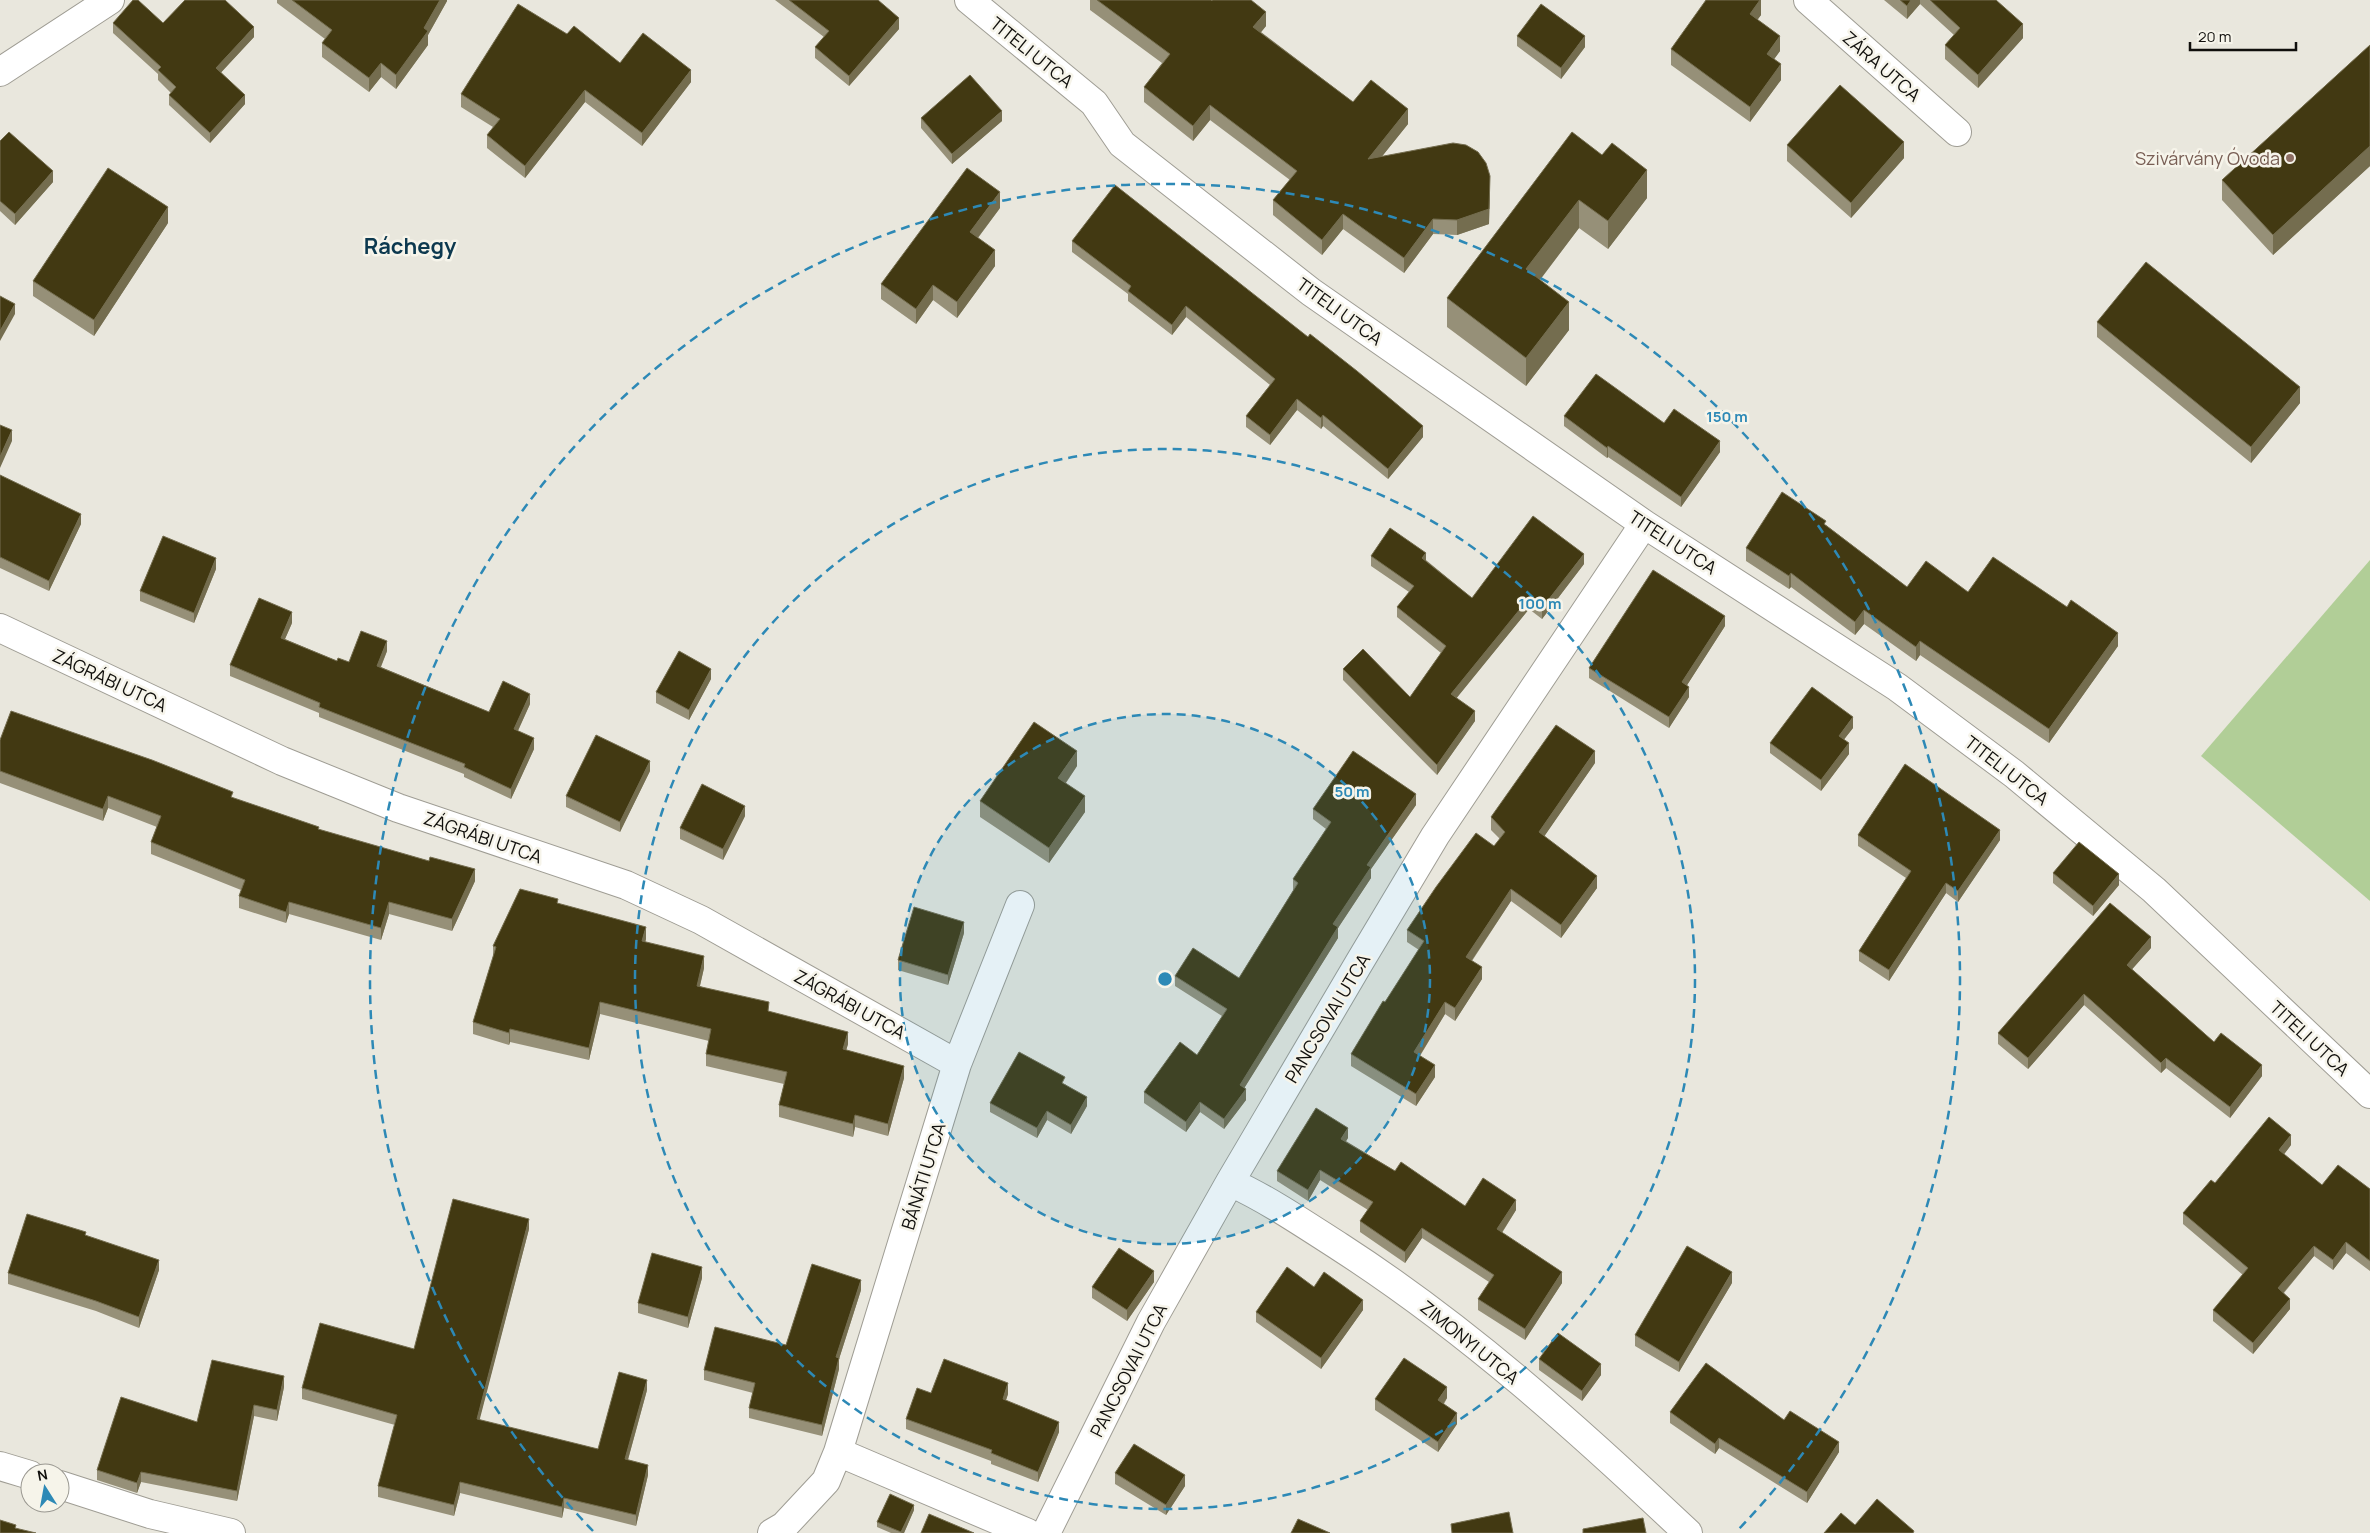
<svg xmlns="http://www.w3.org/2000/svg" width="2370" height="1533" font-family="Manrope,sans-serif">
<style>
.garden{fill:#b1ce97}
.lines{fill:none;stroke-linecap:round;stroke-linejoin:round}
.street-casing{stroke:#9f9d94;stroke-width:30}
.street{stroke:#fff;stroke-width:28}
.wall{fill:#969078}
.shaded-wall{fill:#746d4f}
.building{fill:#423912;stroke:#746d4f}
.ring{fill:none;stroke:#2d89b6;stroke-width:2.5;stroke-dasharray:9 6}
.education-dot{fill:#8d6e63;stroke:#f6f4ea;stroke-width:2}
.labels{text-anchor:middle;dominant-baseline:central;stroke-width:5;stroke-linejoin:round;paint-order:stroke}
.street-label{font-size:18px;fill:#100f0c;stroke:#f6f4ea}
.education-label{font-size:18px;fill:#785e54;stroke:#f6f4ea;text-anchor:end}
.district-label{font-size:22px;font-weight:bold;fill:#0d394f;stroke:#f6f4ea}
.centre{fill:#2d89b6;stroke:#f6f4ea;stroke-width:2.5}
.ring-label{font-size:15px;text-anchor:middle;font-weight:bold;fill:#2d89b6;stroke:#f6f4ea;stroke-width:5;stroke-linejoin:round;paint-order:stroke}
</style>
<rect width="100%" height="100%" fill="#e9e7dd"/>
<path class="garden" d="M2370 560V901L2201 756Z"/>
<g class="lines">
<g class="street-casing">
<path id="street" d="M969 0 1094 103 1122 144 1311 292 1644 524 1897 687 2014 774 2154 890 2370 1094
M1808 0 1957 132
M0 72 110 0
M0 628 282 761 398 808 626 885 701 920 957 1064
M1230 1182C1269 1200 1304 1224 1340 1247 1467 1329 1579 1430 1688 1533
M838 1452 1028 1533
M0 1466 30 1475
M60 1485 150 1514 231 1533
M772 1533 784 1526 826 1481 838 1452 957 1064 1020 905
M1046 1533 1151 1322 1230 1182 1359 963 1435 836 1644 524"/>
</g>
<use href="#street" class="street"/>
</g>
<path class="wall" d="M277 0H447V1L428 35V45L396 89 381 77 369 92 322 57V43L325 39 277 3Z
M775 0H878L899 29 849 86 815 58V47L824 37Z
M1090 0H1211L1266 26 1261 32 1353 102 1408 124 1382 156 1490 191 1489 224 1457 235 1433 234 1404 273 1343 229 1322 255 1273 215V200L1290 180 1210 120 1193 141 1144 102V87L1162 63 1090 10Z
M1761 0V15L1757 20 1780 51 1774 59 1781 80 1750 122 1671 65V49Z
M1884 0H1996L2023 38 1978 88 1945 59V45L1954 35 1920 4 1907 19Z
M113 23H163L254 37 221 72 245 104 210 143 169 105V95L171 93 158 80V74L113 33Z
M567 34 620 63 691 82 642 146 585 102 525 178 487 148V135L493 127 461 107V94Z
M1517 36 1585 47 1561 79 1517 46Z
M2370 45V166L2273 255 2222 200V180Z
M921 118 1002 121 952 164 921 128Z
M1572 132 1647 198 1608 249 1579 228 1540 280 1569 330 1526 386 1447 327V298Z
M0 141 53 182 15 225 0 211Z
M1787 145 1904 158 1851 218 1787 161Z
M1000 208 978 238 995 266 957 318 933 300 916 324 881 299V284Z
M168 223 94 336 33 296V281Z
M1072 241 1423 437 1388 479 1323 426 1321 429 1297 410 1270 445 1246 427V416L1270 385 1186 317 1172 335 1128 301V294L1072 252Z
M2097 322 2300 403 2251 463 2097 337Z
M1564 416 1664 423 1720 452 1681 507 1608 457 1607 458 1564 426Z
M0 475 81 524 49 591 0 568Z
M1826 525 1907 587 1968 592 2118 646 2049 743 1920 655 1916 661 1864 624 1855 635 1791 587 1789 589 1746 561V548Z
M1371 556 1426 560 1472 598 1584 564 1542 619 1529 609 1456 698 1475 721 1437 775 1343 680V669L1410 697 1441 653 1397 617V607L1409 592 1371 566Z
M216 569 194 623 140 601V591Z
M292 623 285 639 337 661 349 662 387 651 381 667 489 712 530 704 518 731 534 749 511 799 464 777V774L319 717V713L230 676V665Z
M1725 626 1687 685 1689 697 1669 728 1589 678V668Z
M711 679 689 720 656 703V692Z
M1853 728 1844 739 1849 754 1821 791 1770 753V743Z
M0 740 233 798 319 830 475 881 452 931 389 914 381 940 289 914 286 923 239 908V896L241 890 151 854V842L157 827 108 808 103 821 0 783Z
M1595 763 1544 836 1597 888 1561 938 1511 901 1472 961 1482 979 1455 1021 1445 1014 1420 1056 1435 1077 1416 1106 1351 1066V1054L1419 950 1407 942V930L1494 846 1500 839 1491 830V817Z
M1077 766 1066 783 1085 812 1049 863 980 817V801Z
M650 771 620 832 566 807V796Z
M1416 805 1371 869V878L1338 928V938L1244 1088 1246 1100 1224 1129 1200 1112 1186 1132 1144 1103V1092L1197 1055 1222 1016 1175 986V976L1239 978 1293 891V879L1326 829 1313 819V809Z
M745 816 723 860 680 839V828Z
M1858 835 2000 840 1958 902 1946 893 1889 981 1859 961V951L1906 878 1858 846Z
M2053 873 2119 885 2093 916 2053 883Z
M558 904 646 939 645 942 704 968 700 986 769 1012 848 1044 846 1050 904 1078 888 1136 855 1127 853 1137 779 1117V1105L784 1084 706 1066V1054L709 1041 600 1014 589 1060 510 1042 509 1045 473 1034V1022L493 957V946Z
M964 933 948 985 898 970V960Z
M2151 948 2132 969 2214 1042 2262 1076 2230 1118 2166 1068 2161 1073 2084 1005 2028 1069 1998 1044V1033Z
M1065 1084 1087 1106 1071 1134 1047 1120 1037 1138 990 1112V1103Z
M1348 1138 1346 1141 1395 1171 1465 1206 1516 1210 1502 1233 1562 1283 1525 1340 1478 1310V1299L1489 1282 1422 1238 1405 1263 1360 1232V1221L1368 1210 1320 1180 1308 1201 1277 1181V1171Z
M2291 1145 2284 1154 2322 1185 2370 1189V1271L2346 1253 2333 1270 2314 1256 2284 1293 2290 1309 2253 1354 2213 1321V1310L2243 1275 2183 1224V1213L2215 1183Z
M529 1229 479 1420 598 1449 647 1390 628 1460 648 1475 636 1526 564 1508 562 1518 460 1493 454 1516 378 1497V1486L395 1425 302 1399V1388L414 1349Z
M159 1270 139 1328 96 1311 8 1284V1273Z
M702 1278 688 1328 638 1313V1303Z
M1154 1282 1127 1321 1092 1298V1287Z
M1732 1283 1679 1372 1635 1346V1335Z
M1314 1287 1363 1310 1321 1369 1256 1322V1312Z
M861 1290 839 1359V1369L822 1436 749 1418V1408L753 1393 704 1380V1370L786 1345Z
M1539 1359 1601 1375 1582 1401 1539 1370Z
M284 1387 277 1421 254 1416 237 1501 141 1482 137 1493 97 1480V1470L197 1422Z
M931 1393 1008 1394 1006 1400 1059 1432 1038 1482 991 1464V1461L906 1429V1419Z
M1447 1398 1444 1404 1457 1424 1438 1452 1375 1410V1399Z
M1670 1412 1784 1420 1839 1452 1807 1503 1719 1448 1715 1454 1670 1423Z
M1115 1473 1185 1486 1166 1515 1115 1484Z
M914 1510 904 1533H891L877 1527V1522Z"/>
<path class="shaded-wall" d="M440 0H447V1L428 35V45L396 89V75L424 28Z
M1760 0H1761V15L1750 30V14Z
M1911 0H1920V4L1907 19V6Z
M1266 12V26L1253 42V27Z
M899 18V29L849 86V76Z
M2023 24V38L1978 88V75Z
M254 27V37L216 78V68Z
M1585 36V47L1561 79V68Z
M1780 36V51L1767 69V54Z
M381 63V77L369 92V78Z
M1781 64V80L1750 122V107Z
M691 70V82L642 146V133Z
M585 90V102L525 178V166Z
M245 95V104L210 143V133Z
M1210 105V120L1193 141V126Z
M1408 109V124L1368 174V159Z
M1002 111V121L952 164V154Z
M1904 142V158L1851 218V203Z
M2370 146V166L2273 255V235Z
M1647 170V198L1608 249V221Z
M53 171V182L15 225V214Z
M1490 176 1489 224 1457 235V220Z
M1000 192V208L970 248V232Z
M1579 200V228L1526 298V269Z
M168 207V223L94 336V320Z
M1343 214V229L1322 255V240Z
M1433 219V234L1404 273V258Z
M995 250V266L957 318V302Z
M933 285V300L916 324V309Z
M1569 302V330L1526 386V358Z
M15 304V314L0 341V331Z
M1186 306V317L1172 335V325Z
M2300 387V403L2251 463V447Z
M1297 399V410L1270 445V435Z
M1323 415V426L1321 429V418Z
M1423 426V437L1388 479V469Z
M12 430V441L0 468V457Z
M1720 441V452L1681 507V497Z
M1608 446V457L1607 458V448Z
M81 514V524L49 591V581Z
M1426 553V563L1422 558Z
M1584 554V564L1542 619V608Z
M216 558V569L194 623V613Z
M1791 573V587L1789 589V576Z
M1529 598V609L1451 705V694Z
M1864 610V624L1855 635V622Z
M292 612V623L281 648V638Z
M1725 616V626L1682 693V682Z
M2118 633V646L2049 743V729Z
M387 641V651L377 676V666Z
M1920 641V655L1916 661V647Z
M711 669V679L689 720V710Z
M1689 687V697L1669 728V717Z
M530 694V704L514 739V729Z
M1475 711V721L1437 775V765Z
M1853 717V728L1839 746V736Z
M534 738V749L511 799V789Z
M1849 743V754L1821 791V780Z
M1077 751V766L1058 794V778Z
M1595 751V763L1539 844V832Z
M650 761V771L620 832V822Z
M1416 794V805L1371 869V878L1338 928V938L1240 1095V1085L1333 924 1367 865Z
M108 796V808L103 821V809Z
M1085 796V812L1049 863V848Z
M745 806V816L723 860V849Z
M2000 830V840L1958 902V891Z
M475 869V881L452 931V919Z
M2119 874V885L2093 916V906Z
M1597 876V888L1561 938V925Z
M1946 883V893L1889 981V970Z
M1511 889V901L1466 969V957Z
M289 902V914L286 923V912Z
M389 902V914L381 940V928Z
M964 922V933L948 985V975Z
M646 927V939L642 953V941Z
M2151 937V948L2127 975V965Z
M704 956V968L697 998V986Z
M1482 967V979L1455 1021V1008Z
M2084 994V1005L2028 1069V1058Z
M600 1002V1014L589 1060V1048Z
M1445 1002V1014L1414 1065V1052Z
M510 1029V1042L509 1045V1033Z
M848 1032V1044L843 1061V1049Z
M2166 1058V1068L2161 1073V1063Z
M1435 1065V1077L1416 1106V1094Z
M2262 1065V1076L2230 1118V1107Z
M904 1066V1078L888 1136V1124Z
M1246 1089V1100L1224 1129V1119Z
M1087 1097V1106L1071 1134V1125Z
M1200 1102V1112L1186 1132V1122Z
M1047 1111V1120L1037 1138V1128Z
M855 1115V1127L853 1137V1124Z
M1348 1128V1138L1341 1149V1139Z
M2291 1135V1145L2279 1161V1150Z
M1320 1170V1180L1308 1201V1190Z
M1516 1200V1210L1497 1240V1229Z
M529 1219V1229L477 1430V1419Z
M1422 1228V1238L1405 1263V1252Z
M2346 1242V1253L2333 1270V1260Z
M2314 1246V1256L2278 1299V1288Z
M159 1260V1270L139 1328V1317Z
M702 1267V1278L688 1328V1317Z
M1154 1271V1282L1127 1321V1310Z
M1562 1272V1283L1525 1340V1329Z
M1732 1272V1283L1679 1372V1362Z
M861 1280V1290L839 1359V1369L822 1436V1425L836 1357Z
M2290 1299V1309L2253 1354V1343Z
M1363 1300V1310L1321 1369V1358Z
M1601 1364V1375L1582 1401V1391Z
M284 1376V1387L277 1421V1410Z
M647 1380V1390L625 1470V1459Z
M1008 1383V1394L1003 1409V1399Z
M1447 1387V1398L1438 1411V1400Z
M254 1405V1416L237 1501V1491Z
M1457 1413V1424L1438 1452V1442Z
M1059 1422V1432L1038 1482V1472Z
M1719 1438V1448L1715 1454V1444Z
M1839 1442V1452L1807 1503V1492Z
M648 1465V1475L636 1526V1515Z
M141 1472V1482L137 1493V1483Z
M1185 1475V1486L1166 1515V1505Z
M460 1482V1493L454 1516V1505Z
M564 1498V1508L562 1518V1507Z
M914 1505V1510L904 1533H901Z"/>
<path class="building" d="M133 0H138L163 23 185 0H225L254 27 216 68 245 95 210 133 169 95 176 87 158 70 161 67 113 23Z
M292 0H440L424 28 428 31 396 75 381 63 369 78 322 43 332 30Z
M789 0H878L899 18 849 76 815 47 829 31Z
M1097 0H1211L1212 1V0H1251L1266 12 1253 27 1353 102 1371 80 1408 109 1368 159 1453 143 1466 145 1478 152 1486 163 1490 176 1489 209 1457 220 1433 219 1404 258 1343 214 1322 240 1273 200 1297 171 1210 105 1193 126 1144 87 1170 54Z
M1706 0H1760L1750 14 1780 36 1767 54 1781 64 1750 107 1671 49Z
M1900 0H1911L1907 6Z
M1930 0H1996L2023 24 1978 75 1945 45 1960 28Z
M518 4 567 34 574 26 620 63 643 33 691 70 642 133 585 90 525 166 487 135 500 119 461 94Z
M1541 4 1585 36 1561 68 1517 36Z
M2370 45V146L2273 235 2222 180Z
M970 75 1002 111 952 154 921 118Z
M1840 85 1904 142 1851 203 1787 145Z
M9 132 53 171 15 214 0 201V141Z
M1572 132 1602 155 1612 143 1647 170 1608 221 1579 200 1526 269 1569 302 1526 358 1447 298Z
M108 168 168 207 94 320 33 281Z
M967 168 1000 192 970 232 995 250 957 302 933 285 916 309 881 284Z
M1115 185 1308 337 1310 334 1357 371 1423 426 1388 469 1323 415 1321 418 1297 399 1270 435 1246 416 1275 379 1186 306 1172 325 1128 291 1131 286 1072 241Z
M2146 262 2300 387 2251 447 2097 322Z
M0 296 15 304 0 331Z
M1596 374 1664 423 1674 409 1720 441 1681 497 1608 446 1607 448 1564 416Z
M0 425 12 430 0 457Z
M0 475 81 514 49 581 0 557Z
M1782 492 1826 521 1824 524 1907 587 1926 561 1968 592 1993 557 2067 607 2071 600 2118 633 2049 729 1920 641 1916 647 1864 610 1855 622 1791 573 1789 576 1746 548Z
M1533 516 1584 554 1542 608 1529 598 1451 694 1475 711 1437 765 1343 669 1363 649 1410 697 1446 646 1397 607 1414 586 1371 556 1390 528 1426 553 1422 558 1472 598Z
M163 536 216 558 194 613 140 591Z
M1653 570 1725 616 1682 682 1689 687 1669 717 1589 668Z
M259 598 292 612 281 638 337 661 338 658 349 662 361 631 387 641 377 666 489 712 503 681 530 694 514 729 534 738 511 789 464 767 465 764 319 707 320 703 230 665Z
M679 651 711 669 689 710 656 692Z
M1812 687 1853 717 1839 736 1849 743 1821 780 1770 743Z
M11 711 152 760 233 792 231 797 319 827 318 829 429 861 430 857 475 869 452 919 389 902 381 928 289 902 286 912 239 896 245 880 151 842 161 816 108 796 103 809 0 771V740Z
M1034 722 1077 751 1058 778 1085 796 1049 848 980 801Z
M1556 725 1595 751 1539 832 1597 876 1561 925 1511 889 1466 957 1482 967 1455 1008 1445 1002 1414 1052 1435 1065 1416 1094 1351 1054 1383 1001 1385 1002 1424 941 1407 930 1436 887 1476 833 1494 846 1505 832 1491 817Z
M596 735 650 761 620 822 566 796Z
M1353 751 1416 794 1367 865 1371 867 1333 924 1338 927 1240 1085 1246 1089 1224 1119 1200 1102 1186 1122 1144 1092 1180 1042 1197 1055 1227 1009 1175 976 1193 948 1239 978 1298 883 1293 879 1331 822 1313 809Z
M1905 764 2000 830 1958 891 1946 883 1889 970 1859 951 1911 871 1858 835Z
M702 784 745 806 723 849 680 828Z
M2079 842 2119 874 2093 906 2053 873Z
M520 889 558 899 557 903 646 927 642 941 704 956 697 986 769 1002 768 1011 848 1032 843 1049 904 1066 888 1124 855 1115 853 1124 779 1105 787 1072 706 1054 711 1029 600 1002 589 1048 510 1029 509 1033 473 1022 496 947 493 946Z
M2110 903 2151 937 2127 965 2214 1042 2221 1033 2262 1065 2230 1107 2166 1058 2161 1063 2084 994 2028 1058 1998 1033Z
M914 907 964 922 948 975 898 960Z
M1019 1052 1065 1077 1062 1083 1087 1097 1071 1125 1047 1111 1037 1128 990 1103Z
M1316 1108 1348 1128 1341 1139 1395 1171 1401 1162 1465 1206 1483 1178 1516 1200 1497 1229 1562 1272 1525 1329 1478 1299 1494 1275 1422 1228 1405 1252 1360 1221 1373 1202 1320 1170 1308 1190 1277 1171Z
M2269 1117 2291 1135 2279 1150 2322 1185 2338 1165 2370 1189V1261L2346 1242 2333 1260 2314 1246 2278 1288 2290 1299 2253 1343 2213 1310 2248 1268 2183 1213 2211 1180 2215 1183Z
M453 1199 529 1219 477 1419 598 1449 619 1372 647 1380 625 1459 648 1465 636 1515 564 1498 562 1507 460 1482 454 1505 378 1486 397 1415 302 1388 320 1323 414 1349Z
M27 1214 86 1232 85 1235 159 1260 139 1317 96 1301 8 1273Z
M1687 1246 1732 1272 1679 1362 1635 1335Z
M1119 1248 1154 1271 1127 1310 1092 1287Z
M652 1253 702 1267 688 1317 638 1303Z
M812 1264 861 1280 836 1357 839 1358 822 1425 749 1408 755 1383 704 1370 715 1327 786 1345Z
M1287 1267 1314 1287 1324 1272 1363 1300 1321 1358 1256 1312Z
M1558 1333 1601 1364 1582 1391 1539 1359Z
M1404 1358 1447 1387 1438 1400 1457 1413 1438 1442 1375 1399Z
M944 1359 1008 1383 1003 1399 1059 1422 1038 1472 991 1453 992 1450 906 1419 917 1388 931 1393Z
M212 1360 284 1376 277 1410 254 1405 237 1491 141 1472 137 1483 97 1470 121 1397 197 1422Z
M1706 1363 1784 1420 1790 1411 1839 1442 1807 1492 1719 1438 1715 1444 1670 1412Z
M1134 1444 1185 1475 1166 1505 1115 1473Z
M890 1494 914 1505 901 1532 877 1522Z
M1877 1499 1914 1531 1913 1533H1824L1841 1513 1855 1525Z
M1509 1512 1513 1533H1452L1451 1524Z
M929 1514 974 1533H921Z
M1643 1518 1646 1533H1583V1529Z
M1298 1519 1330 1533H1291Z
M0 1520 16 1525 15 1528 36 1533H0Z"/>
<circle cx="1165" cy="979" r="265" fill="#2d89b6" fill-opacity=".12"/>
<g class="ring">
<circle cx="1165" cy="979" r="265"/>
<circle cx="1165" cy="979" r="530"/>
<path d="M593 1531A795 795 0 1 1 1737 1531"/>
</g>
<circle class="education-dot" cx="2290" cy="158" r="5"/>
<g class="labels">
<g class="street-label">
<text transform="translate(1032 52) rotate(39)">TITELI UTCA</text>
<text transform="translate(1882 66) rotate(41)">ZÁRA UTCA</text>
<text transform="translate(1340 311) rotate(36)">TITELI UTCA</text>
<text transform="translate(1673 542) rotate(33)">TITELI UTCA</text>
<text transform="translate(110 680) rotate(25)">ZÁGRÁBI UTCA</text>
<text transform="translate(2007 770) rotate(38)">TITELI UTCA</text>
<text transform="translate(483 837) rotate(19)">ZÁGRÁBI UTCA</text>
<text transform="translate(850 1004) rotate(29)">ZÁGRÁBI UTCA</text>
<text transform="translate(1327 1018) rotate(-59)">PANCSOVAI UTCA</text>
<text transform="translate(2310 1038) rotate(43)">TITELI UTCA</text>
<text transform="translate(923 1176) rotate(-73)">BÁNÁTI UTCA</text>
<text transform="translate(1470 1342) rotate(39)">ZIMONYI UTCA</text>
<text transform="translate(1128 1370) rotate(-63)">PANCSOVAI UTCA</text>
</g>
<g class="education-label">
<text x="2280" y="158">Szivárvány Óvoda</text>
</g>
<g class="district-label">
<text x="410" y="246">Ráchegy</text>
</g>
</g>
<circle cx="1165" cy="979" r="8" class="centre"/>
<g class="ring-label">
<text x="1727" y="422">150 m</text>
<text x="1540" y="609">100 m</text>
<text x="1352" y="797">50 m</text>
</g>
<g transform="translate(45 1488) rotate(349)"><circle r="24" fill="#f6f4ea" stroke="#9a9891"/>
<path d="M0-4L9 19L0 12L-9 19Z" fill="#2d89b6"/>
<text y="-8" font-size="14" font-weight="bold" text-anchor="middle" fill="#100f0c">N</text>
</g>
<path d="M2190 42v8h106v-8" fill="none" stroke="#100f0c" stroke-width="2.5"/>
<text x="2198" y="42" font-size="15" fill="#100f0c" stroke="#f6f4ea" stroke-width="4" paint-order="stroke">20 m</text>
</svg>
